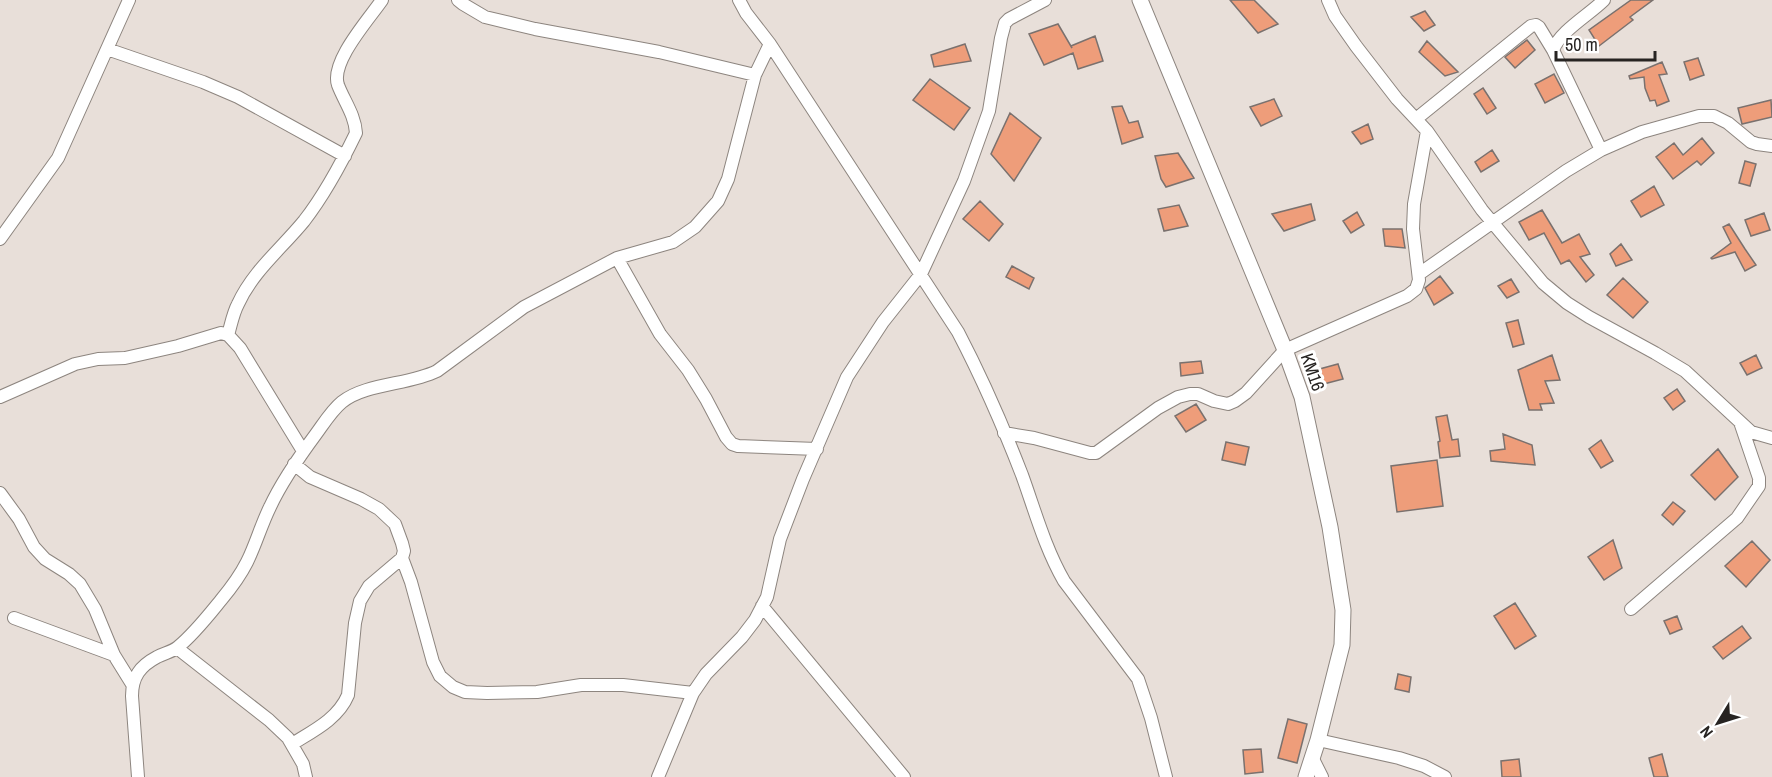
<svg xmlns="http://www.w3.org/2000/svg" width="1772" height="777" font-family="'Archivo Narrow',sans-serif">
<style>
.building{fill:#ee9d7a;stroke:#7a716e;stroke-width:1.5}
.lines{fill:none;stroke-linecap:round;stroke-linejoin:round}
.minor-casing{stroke:#8d857f;stroke-width:14}
.tertiary-casing{stroke:#8d857f;stroke-width:17}
.minor{stroke:#fff;stroke-width:12}
.tertiary{stroke:#fff;stroke-width:15}
.labels{text-anchor:middle;dominant-baseline:central;stroke-width:6;stroke-linejoin:round;paint-order:stroke}
.street-label{font-size:18px;fill:#272422;stroke:#fff}
</style>
<rect width="100%" height="100%" fill="#e8dfd9"/>
<path class="building" d="M1230 0H1254L1278 24 1258 33Z
M1631 0H1653L1630 17 1633 20 1599 46 1589 30Z
M1425 11 1435 25 1424 31 1411 17Z
M1058 24 1072 48 1071 46 1095 36 1103 61 1078 69 1073 53 1044 65 1029 34Z
M1527 40 1535 50 1515 68 1505 57Z
M1427 41 1458 72 1445 76 1419 52Z
M965 44 971 61 934 67 931 55Z
M1698 58 1704 75 1690 80 1684 62Z
M1662 62 1667 74 1659 75 1669 101 1657 106 1655 100 1650 101 1645 88 1644 77 1630 79 1629 76Z
M1554 74 1564 93 1545 103 1535 84Z
M930 79 970 108 954 130 913 100Z
M1483 88 1496 108 1487 114 1474 94Z
M1274 99 1282 116 1261 126 1250 107Z
M1771 100 1772 117 1742 124 1738 108Z
M1122 106 1129 123 1138 121 1143 137 1122 144 1112 107Z
M1010 113 1041 138 1014 181 991 154Z
M1368 124 1373 139 1361 144 1352 132Z
M1702 138 1714 153 1701 165 1697 161 1673 179 1656 157 1674 143 1683 155Z
M1492 150 1499 161 1481 172 1475 162Z
M1178 153 1194 178 1166 187 1161 179 1155 156Z
M1745 161 1756 164 1750 186 1739 183Z
M1654 186 1664 205 1641 217 1631 201Z
M980 201 1003 224 989 241 963 219Z
M1311 204 1315 220 1284 231 1272 214Z
M1179 205 1188 226 1164 231 1158 209Z
M1542 210 1562 243 1579 234 1590 254 1580 257 1594 275 1586 282 1569 260 1561 264 1544 233 1529 240 1519 222Z
M1357 212 1364 225 1351 233 1343 221Z
M1764 213 1770 230 1751 236 1745 220Z
M1729 224 1745 249 1756 265 1745 271 1735 252 1712 259 1711 258 1731 243 1723 227Z
M1383 229H1402L1405 248 1385 246Z
M1621 244 1632 260 1616 266 1610 254Z
M1012 266 1034 278 1029 289 1006 277Z
M1440 276 1453 293 1434 305 1425 288Z
M1623 278 1648 302 1633 318 1607 295Z
M1511 279 1519 292 1507 298 1498 286Z
M1518 320 1524 344 1513 347 1506 323Z
M1552 355 1560 380 1545 381 1554 403 1540 404 1542 410H1529L1518 370Z
M1756 355 1762 368 1747 375 1740 363Z
M1201 361 1203 373 1181 376 1180 363Z
M1338 364 1343 379 1316 386 1312 371Z
M1677 389 1685 401 1673 410 1664 398Z
M1196 404 1206 420 1186 432 1175 416Z
M1447 415 1452 440 1458 439 1460 456 1440 458 1438 442 1440 441 1436 417Z
M1503 434 1532 445 1535 465 1491 461 1490 451 1505 449Z
M1601 440 1613 461 1601 468 1589 449Z
M1226 442 1249 447 1245 465 1222 460Z
M1718 449 1738 477 1715 500 1691 475Z
M1437 460 1443 506 1397 512 1391 466Z
M1673 502 1685 511 1673 525 1662 515Z
M1613 540 1622 568 1604 580 1588 557Z
M1752 541 1770 560 1746 587 1725 566Z
M1515 603 1536 636 1515 649 1494 616Z
M1677 616 1682 629 1670 634 1664 621Z
M1742 626 1751 638 1723 659 1713 647Z
M1398 674 1411 677 1409 692 1395 689Z
M1288 719 1307 724 1297 763 1278 758Z
M1261 749 1263 772 1245 774 1243 750Z
M1662 754 1668 777H1654L1649 758Z
M1519 759 1521 777H1502L1501 761Z"/>
<g class="lines">
<g class="minor-casing">
<path id="minor" d="M458 0 463 4 485 17 535 29 659 52 755 75
M739 0 746 13 770 44 958 332C982 378 1003 426 1022 475 1035 511 1045 548 1064 581L1138 679 1151 718 1166 777
M1328 0 1335 16 1356 46 1397 99 1427 131 1482 210 1543 283 1567 303 1589 317 1655 353 1685 371 1751 432 1772 438
M107 49 203 82 238 97 345 156
M1416 119 1531 26 1536 25 1539 27 1553 50
M1601 150 1553 50C1560 31 1589 15 1604 0
M0 239 58 158 129 0
M617 258 660 334 688 370 706 399 726 437 732 444 738 446 817 449
M1419 274 1566 171 1601 150 1642 132 1699 116H1714L1728 123 1751 142 1757 144 1772 146
M228 335C231 325 233 313 238 304 253 271 282 248 304 221 325 194 341 164 356 133 355 115 344 101 338 85 330 62 369 19 382 0
M0 397 75 364 98 359 125 358 178 346 221 333 228 335 240 348 303 451
M1004 433 1034 438 1090 453H1096L1158 408 1178 397 1190 394H1198L1214 401 1228 404 1235 401 1246 393 1285 350 1407 296 1416 289 1419 280 1413 229 1414 204 1427 131
M294 464 310 477 361 499 379 509 395 524 402 543 404 551 402 558 411 582 433 662 440 676 453 687 465 692 487 693 537 692 581 685H623L693 693
M0 493 19 519 34 547 45 559 69 574 80 584 95 609 114 655 132 684
M762 606 904 777
M1631 609 1737 518 1759 486V478L1740 422
M14 618 114 655
M177 648 269 720 288 738 303 764 306 777
M1318 740 1399 758 1424 766 1445 777
M292 744C313 731 338 719 348 695L355 623 360 601 369 586 402 558
M1312 757 1322 777
M138 777 132 696C132 677 140 666 157 657 164 653 172 652 178 647 194 634 208 616 221 600 231 588 240 576 247 562 256 544 261 525 270 507 282 481 299 457 316 434 324 423 332 410 342 402 366 383 409 385 437 371L524 307 617 258 673 242 695 227 718 201 728 179 755 75 770 44
M658 777 693 693 706 674 742 637 755 620 767 597 780 539 803 479 847 377 883 322 921 274 964 181 989 111 1001 38 1005 23 1009 19 1045 0"/>
</g>
<g class="tertiary-casing">
<path id="tertiary" d="M1140 0 1285 350 1302 397 1330 527 1343 610 1342 645 1318 740 1306 777"/>
</g>
<use href="#minor" class="minor"/>
<use href="#tertiary" class="tertiary"/>
</g>
<g class="labels">
<g class="street-label">
<text transform="translate(1313 372) rotate(71)">KM16</text>
</g>
</g>
<g transform="translate(1718 723) rotate(232)" stroke="#ffffff" stroke-width="4.5" paint-order="stroke">
<path d="M0-4.5L10 22L0 15L-10 22Z" fill="#272422"/>
<text y="-9" font-size="16" font-weight="bold" text-anchor="middle" fill="#272422">N</text>
</g>
<path d="M1556 51v9h99v-9" fill="none" stroke="#272422" stroke-width="3"/>
<text x="1565" y="51" font-size="18" fill="#272422" stroke="#ffffff" stroke-width="4.5" paint-order="stroke">50 m</text>
</svg>
